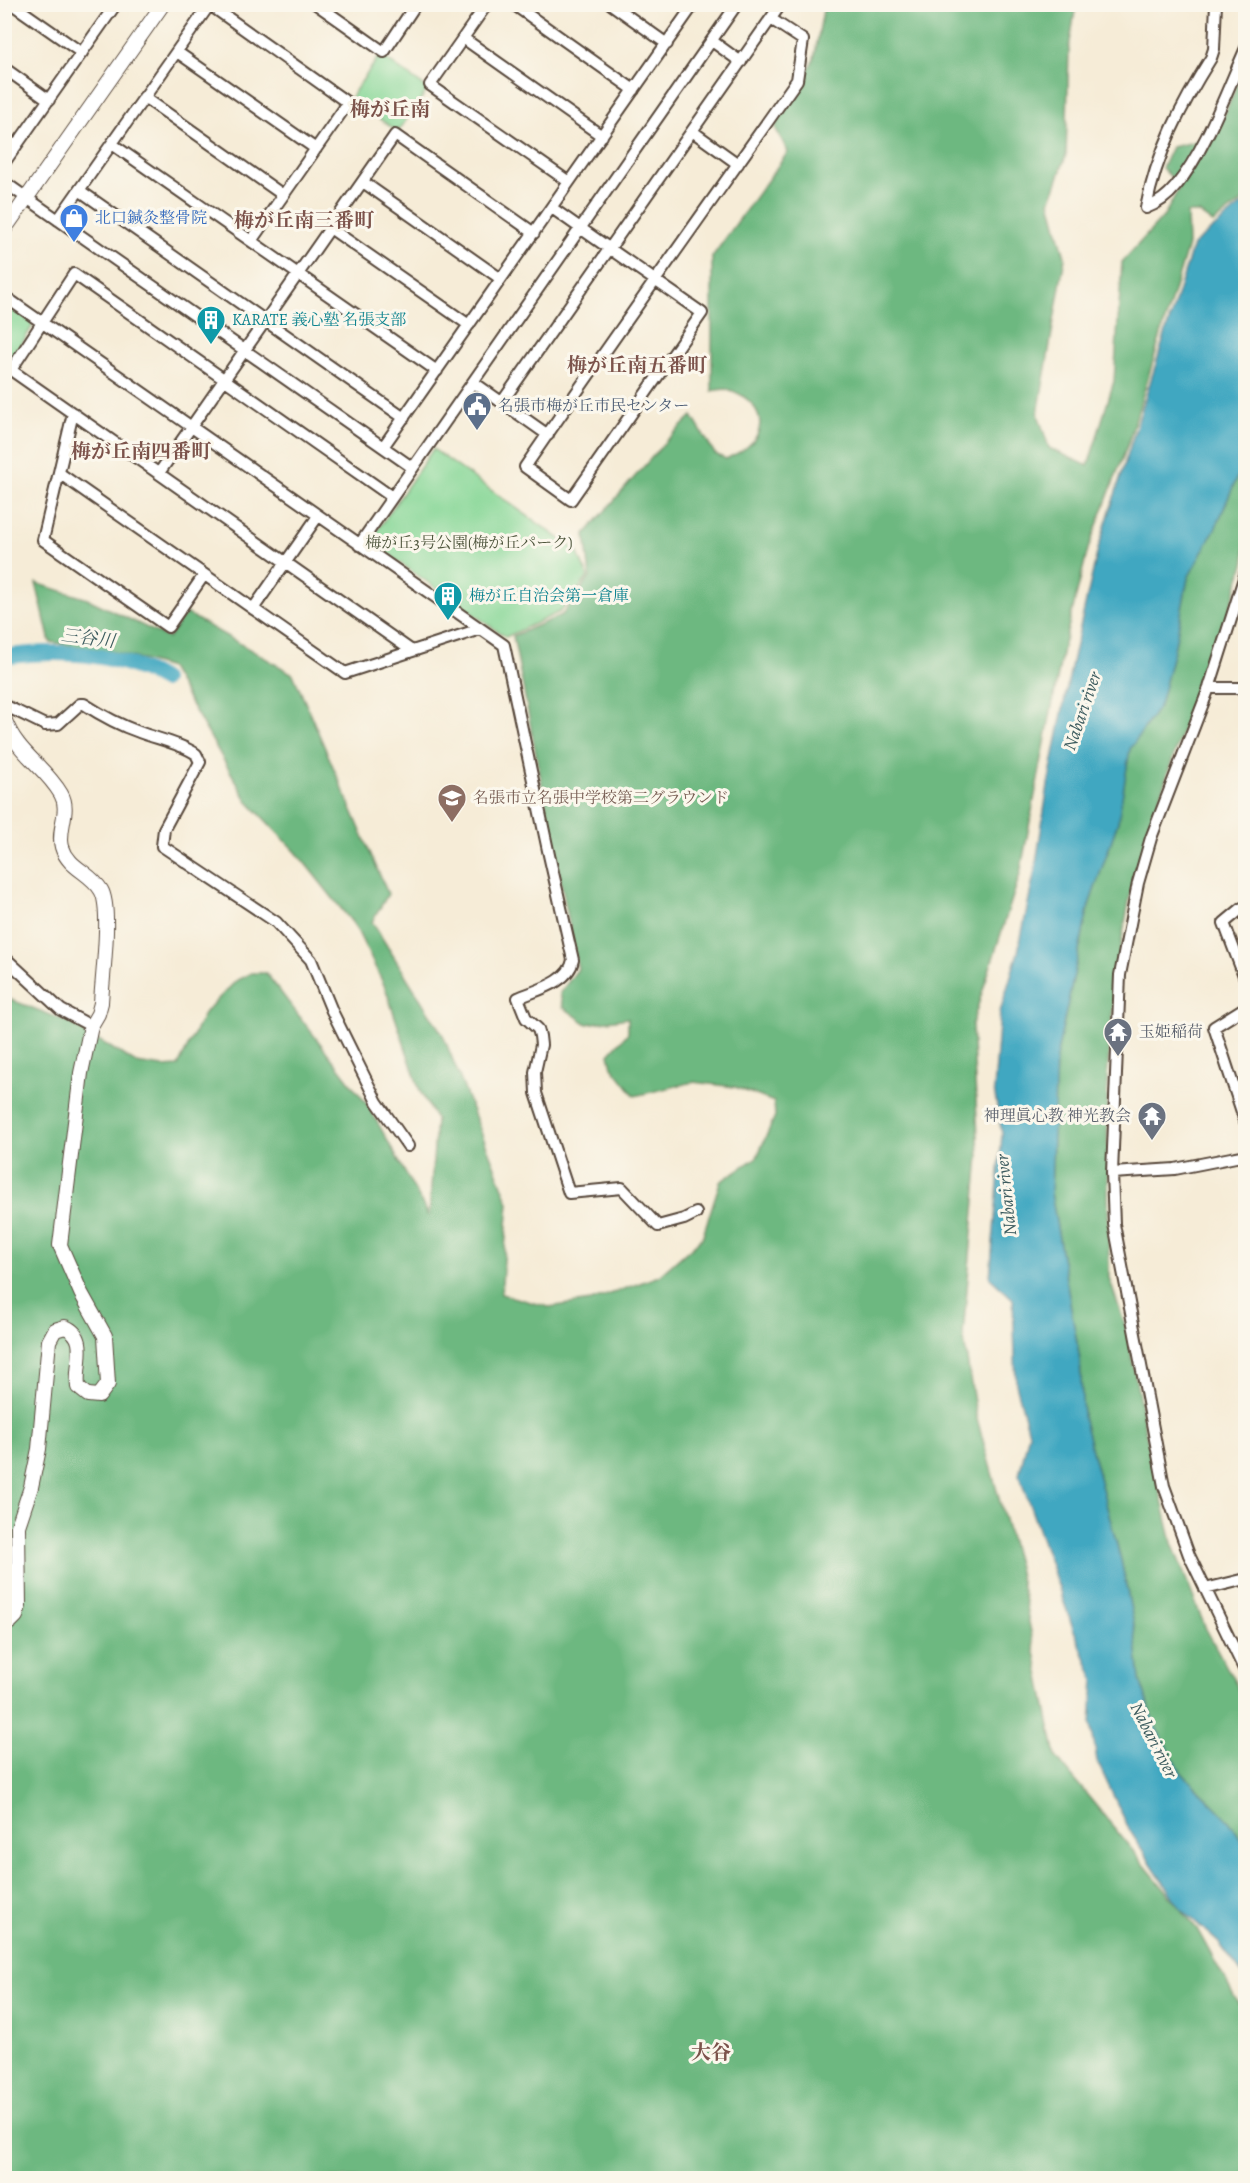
<svg xmlns="http://www.w3.org/2000/svg" width="1250" height="2183" font-family="Alegreya,'Noto Serif JP',serif">
<style>
.green{fill:#87d797;stroke:#61805a;stroke-width:1.5}
.forest{fill:#6db880;stroke:#54714f;stroke-width:1.5}
.water{fill:#41a7c1;stroke:#3e6870;stroke-width:1.5}
.lines{fill:none;stroke-linecap:round;stroke-linejoin:round}
.river{stroke:#41a7c1;stroke-width:16}
.minor-casing{stroke:#57473a;stroke-width:14}
.tertiary-casing{stroke:#57473a;stroke-width:16}
.minor{stroke:#fff;stroke-width:10}
.tertiary{stroke:#fff;stroke-width:14}
.labels{text-anchor:middle;dominant-baseline:central;stroke-width:6;stroke-linejoin:round;paint-order:stroke}
.shop-label{font-size:16px;fill:#366cbe;stroke:#fbf7ec;text-anchor:start}
.culture-label{font-size:16px;fill:#0d838f;stroke:#fbf7ec;text-anchor:start}
.service-label{font-size:16px;fill:#4e5e75;stroke:#fbf7ec;text-anchor:start}
.park-label{font-size:16px;fill:#4e553c;stroke:#fbf7ec}
.education-label{font-size:16px;fill:#785e54;stroke:#fbf7ec;text-anchor:start}
.worship-label{font-size:16px;fill:#5b616d;stroke:#fbf7ec;text-anchor:start}
.water-label{font-size:18px;font-style:italic;fill:#3d5c5f;stroke:#fbf7ec}
.quarter-label{font-size:20px;font-weight:bold;fill:#7c534b;stroke:#fbf7ec}
</style>
<rect width="100%" height="100%" fill="#fbf7ec"/>
<filter id="ink" filterUnits="userSpaceOnUse"><feTurbulence type="fractalNoise" baseFrequency=".0167" numOctaves="2"/><feDisplacementMap in="SourceGraphic" scale="12" xChannelSelector="R" yChannelSelector="G"/><feConvolveMatrix kernelMatrix="1 2 1 2 8 2 1 2 1" color-interpolation-filters="sRGB"/></filter>
<filter id="wash" filterUnits="userSpaceOnUse"><feTurbulence type="fractalNoise" baseFrequency=".008" numOctaves="4" result="noise"/><feDisplacementMap in="SourceGraphic" scale="24" xChannelSelector="R" yChannelSelector="G"/><feGaussianBlur stdDeviation="1.35" result="paint"/><feColorMatrix in="noise" values="0 0 0 0 0 0 0 0 0 0 0 0 0 0 0 0 0 1.4 0 .05"/><feComposite in="paint" operator="in"/></filter>
<g filter="url(#wash)">
<rect width="100%" height="100%" fill="#f6ecd7"/>
<path class="green" d="M380 55 428 89 398 132 350 98Z
M4 301 31 319 32 327 6 370Z
M433 449 577 551 588 577 560 612 506 637 376 546 372 538Z"/>
<path class="forest" d="M824 5H1076L1069 48 1066 155 1050 202 1065 257 1038 414 1049 448 1088 466 1114 381 1122 262 1164 216 1180 186 1162 168 1172 147 1215 137 1245 66V195L1244 200 1213 223 1199 213H1187L1188 245 1129 441 1088 549 1063 648 1020 874 972 1024 979 1156 963 1334 976 1415 1018 1567 1056 1757 1197 1929 1238 2003 1245 2011V2178H5L4 997 69 1022 136 1063 163 1067 178 1066 205 1012 237 980 251 973H266L369 1107 429 1216 436 1120 420 1091 385 987 355 926 296 852 248 802 170 668 115 652 50 642 36 583 88 599 168 638 186 613 293 674 388 894 372 922 443 1035 509 1203 501 1294 549 1307 591 1301 659 1276 702 1238 720 1182 757 1157 775 1116 774 1102 735 1087 693 1082 635 1096 612 1067 609 1054 628 1033V1018L587 1024 563 1007 560 993 578 969 513 636 562 615 590 577 585 534 666 441 692 416 715 454 726 459C733 455 741 452 747 447 772 426 757 399 730 390 725 388 718 390 712 391V257L788 152 775 127 814 59Z
M1245 458V561L1221 637 1191 705 1135 870 1116 970 1107 1078 1109 1278 1127 1331 1145 1429 1172 1543 1205 1627 1237 1686 1245 1708V1845L1229 1821 1181 1772 1156 1728 1140 1680 1134 1625 1121 1560 1083 1417 1080 1360 1051 1193 1056 1058 1089 905 1118 822 1130 748 1160 705 1174 650 1188 578 1216 527Z"/>
<path class="water" d="M1245 202V458L1216 527 1188 578 1174 650 1160 705 1130 749 1118 822 1089 905 1056 1058 1051 1193 1080 1360 1083 1417 1121 1560 1134 1625 1140 1680 1156 1728 1181 1772 1229 1821 1245 1845V1978L1219 1943 1180 1908 1130 1831 1097 1761 1091 1724 1094 1679 1073 1628 1019 1475 1029 1433 1016 1384 1013 1299 990 1278 1002 1134 994 1090 1000 1012 1018 952 1035 870 1048 785 1072 662 1098 549 1193 245Z"/>
<g class="lines">
<path class="river" d="M4 657C58 649 116 652 163 680"/>
</g>
</g>
<g filter="url(#ink)">
<g class="lines">
<g class="minor-casing">
<path id="minor" d="M12 4 82 53
M316 4 384 52 416 4
M487 4 430 85 569 182
M513 4 634 90
M611 4 667 44
M210 5 348 103 251 241
M463 38 602 136
M712 41 741 62
M177 52 316 149
M4 68 49 100
M144 97 283 195
M692 131 738 164
M4 138 16 146
M112 144 437 371
M4 163 116 4
M4 182 413 468
M363 182 501 279
M79 190 404 418
M552 208C601 243 652 278 702 313L571 500 525 467C614 337 706 209 797 80L803 40 771 19
M1146 208C1156 154 1182 104 1211 58L1214 49 1216 4
M1146 208C1157 204 1168 196 1176 186 1205 151 1227 90 1246 48
M58 220 210 4
M330 228 469 325
M4 296 504 645 549 855 573 960C569 983 536 990 518 998L526 1018 538 1029 540 1036 541 1045 535 1072 536 1093 569 1193 622 1188 658 1226 684 1219 696 1213
M473 382 548 435
M502 402 781 4
M73 413 43 540 168 627 204 575
M383 447 694 4
M59 473 345 673 480 629
M159 473 395 135 534 233
M392 497 74 274 11 370 412 651
M359 545 737 4
M1246 572 1209 688 1151 838 1138 883 1120 975 1112 1173 1114 1224 1164 1486 1189 1555 1246 1673
M253 609 318 516
M1209 688H1246
M4 705 45 725 58 724 80 704H84C101 715 119 725 139 732 157 739 180 743 196 754L200 762 164 829 162 846 276 922 311 960 332 1011 377 1102 408 1146
M1242 908 1224 923 1246 981
M4 957 61 1010 91 1026
M1246 1007 1214 1027 1246 1124
M1112 1173 1175 1169 1246 1155
M1205 1589 1246 1579"/>
</g>
<g class="tertiary-casing">
<path id="tertiary" d="M4 230 163 4
M4 718C16 753 44 765 61 794 71 811 57 829 62 847 68 868 90 872 101 890 112 908 102 979 101 1003L98 1014 91 1026 81 1073 60 1245 81 1293 105 1336 108 1384 99 1396 88 1395 78 1387C75 1364 90 1337 65 1327L55 1330 49 1341 39 1449 31 1487 18 1526 19 1606 16 1616 10 1622H4"/>
</g>
<use href="#minor" class="minor"/>
<use href="#tertiary" class="tertiary"/>
</g>
</g>
<defs>
<g id="shop-pin" transform="scale(1.5)"><path d="M0 17L-7.5 6A9.5 9.5 0 1 1 7.5 6Z" fill="#3f7fe0" stroke="#fbf7ec"/><path d="M-5-2.5h2.3a2.7 3.5 0 0 1 5.4 0H5L5.5 6h-11ZM-1.5-2.5h3a1.5 2.3 0 0 0-3 0Z" fill="#fff"/></g>
<g id="building-pin" transform="scale(1.5)"><path d="M0 17L-7.5 6A9.5 9.5 0 1 1 7.5 6Z" fill="#0f9aa8" stroke="#fbf7ec"/><path d="M-4-6H4V6H1V3H-1V6H-4ZM-2.5-4.3h1.7v1.8h-1.7ZM.8-4.3h1.7v1.8H.8ZM-2.5-1h1.7V.8h-1.7ZM.8-1h1.7V.8H.8Z" fill="#fff"/></g>
<g id="civic-pin" transform="scale(1.5)"><path d="M0 17L-7.5 6A9.5 9.5 0 1 1 7.5 6Z" fill="#5c6f8a" stroke="#fbf7ec"/><path d="M-.6-6.5H3V-4.5H.6V-3L4-1V1h2V6H-6V1h2V-1L-.6-3ZM-1.2 2.5V6h2.4V2.5Z" fill="#fff"/></g>
<g id="school-pin" transform="scale(1.5)"><path d="M0 17L-7.5 6A9.5 9.5 0 1 1 7.5 6Z" fill="#8d6e63" stroke="#fbf7ec"/><path d="M0-5L7-2L0 1L-7-2ZM-4 1L0 2.5L4 1V4Q0 6-4 4Z" fill="#fff"/></g>
<g id="temple-pin" transform="scale(1.5)"><path d="M0 17L-7.5 6A9.5 9.5 0 1 1 7.5 6Z" fill="#6b7280" stroke="#fbf7ec"/><path d="M0-6L5-2H3V0L6.5 2.5H4V6H1.5V3h-3V6H-4V2.5H-6.5L-3 0V-2H-5Z" fill="#fff"/></g>
</defs>
<g fill-rule="evenodd">
<use href="#shop-pin" x="74" y="218"/>
<use href="#building-pin" x="211" y="320"/>
<use href="#civic-pin" x="477" y="406"/>
<use href="#building-pin" x="448" y="596"/>
<use href="#school-pin" x="452" y="798"/>
<use href="#temple-pin" x="1118" y="1032"/>
<use href="#temple-pin" x="1152" y="1116"/>
</g>
<g class="labels">
<g class="shop-label">
<text x="95" y="218">北口鍼灸整骨院</text>
</g>
<g class="culture-label">
<text x="232" y="320">KARATE 義心塾 名張支部</text>
<text x="469" y="596">梅が丘自治会第一倉庫</text>
</g>
<g class="service-label">
<text x="498" y="406">名張市梅が丘市民センター</text>
</g>
<g class="park-label">
<text x="469" y="543">梅が丘3号公園(梅が丘パーク)</text>
</g>
<g class="education-label">
<text x="473" y="798">名張市立名張中学校第二グラウンド</text>
</g>
<g class="worship-label">
<text x="1139" y="1032">玉姫稲荷</text>
<text x="1131" y="1116" text-anchor="end">神理眞心教 神光教会</text>
</g>
<g class="water-label">
<text transform="translate(88 638) rotate(7)">三谷川</text>
<text transform="translate(1082 711) rotate(-71)">Nabari river</text>
<text transform="translate(1006 1195) rotate(-96)">Nabari river</text>
<text transform="translate(1154 1740) rotate(63)">Nabari river</text>
</g>
<g class="quarter-label">
<text x="390" y="109">梅が丘南</text>
<text x="304" y="220">梅が丘南三番町</text>
<text x="637" y="365">梅が丘南五番町</text>
<text x="141" y="451">梅が丘南四番町</text>
<text x="711" y="2052">大谷</text>
</g>
</g>
<rect width="1250" height="2183" fill="none" stroke="#fbf7ec" stroke-width="24"/>
</svg>
